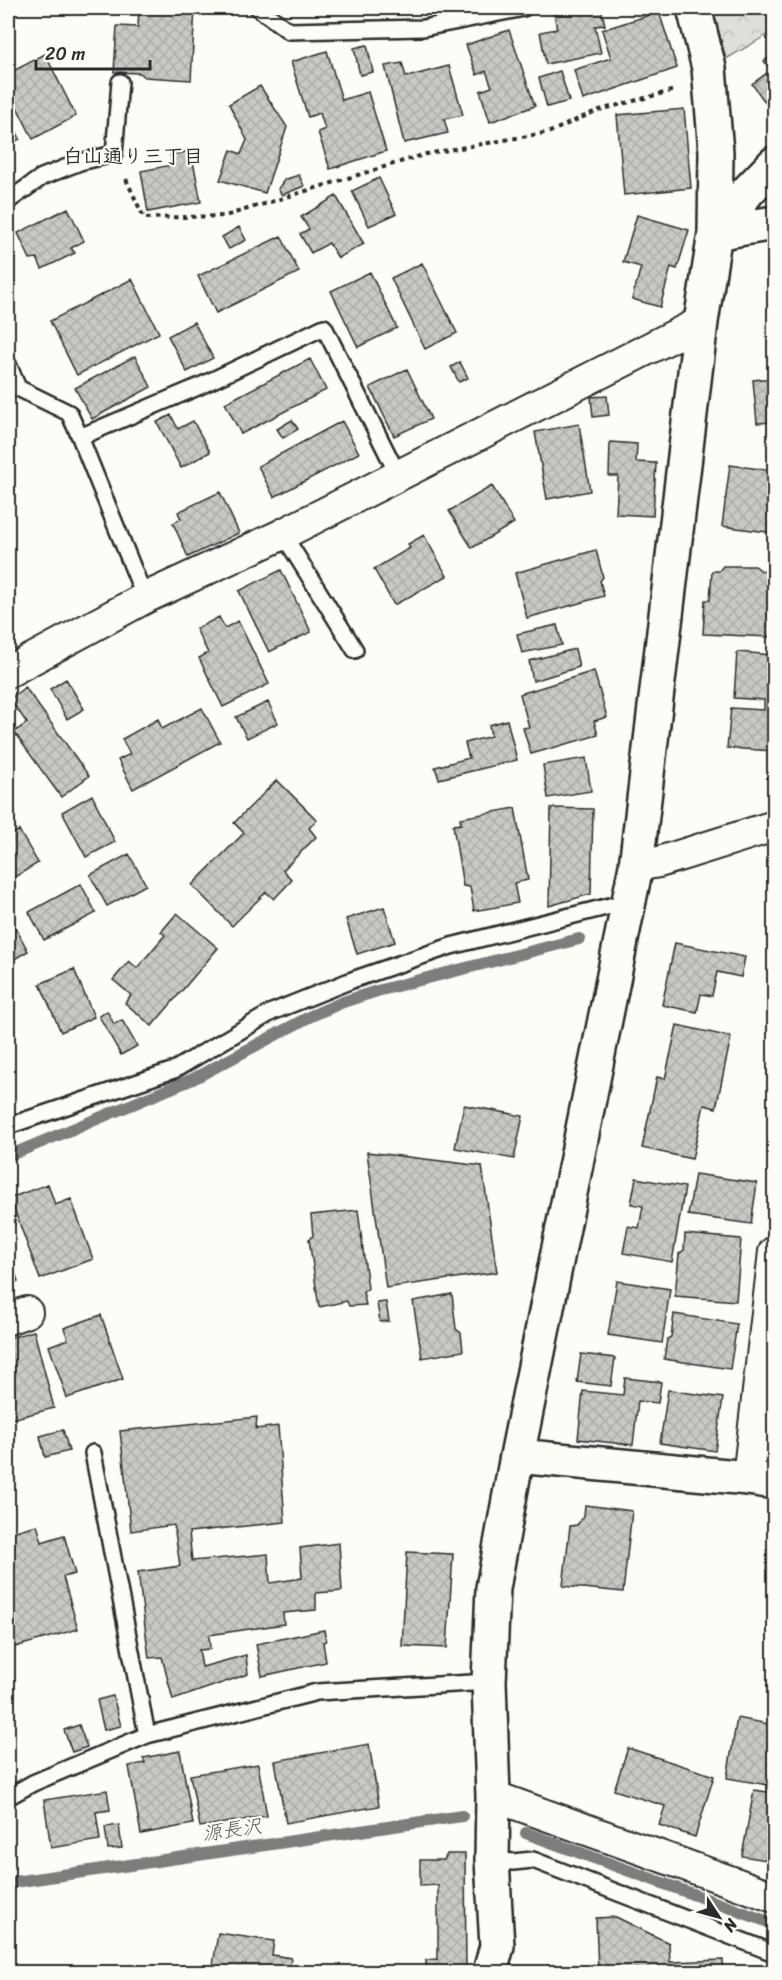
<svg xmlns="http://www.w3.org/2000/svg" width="782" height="1980" font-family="Sriracha,'Klee One',sans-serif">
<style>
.park{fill:url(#park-crowns);stroke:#858482;stroke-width:1.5}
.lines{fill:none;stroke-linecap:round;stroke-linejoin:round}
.stream{stroke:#7e7d7b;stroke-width:12}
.building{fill:url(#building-cross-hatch);stroke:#2b2b2b;stroke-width:1.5}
.service-casing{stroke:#2b2b2b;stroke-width:20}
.minor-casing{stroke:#2b2b2b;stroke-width:34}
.tertiary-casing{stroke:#2b2b2b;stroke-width:38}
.path{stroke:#2b2b2b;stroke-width:4;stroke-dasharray:4.5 4.5;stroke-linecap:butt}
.service{stroke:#fdfcf7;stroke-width:15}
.minor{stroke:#fdfcf7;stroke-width:30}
.tertiary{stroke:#fdfcf7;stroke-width:33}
.labels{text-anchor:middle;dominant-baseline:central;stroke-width:4.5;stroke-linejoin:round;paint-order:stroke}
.neighbourhood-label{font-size:20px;font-weight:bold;fill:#2b2b2b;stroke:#fdfcf7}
.water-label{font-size:20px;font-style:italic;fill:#5b5b5a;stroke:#fdfcf7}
</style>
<defs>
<pattern id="park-crowns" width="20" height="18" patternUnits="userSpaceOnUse" patternTransform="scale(1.5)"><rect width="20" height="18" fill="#dfdeda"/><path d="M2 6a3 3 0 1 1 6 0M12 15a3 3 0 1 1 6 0" fill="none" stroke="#c0bfbb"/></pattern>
<pattern id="building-cross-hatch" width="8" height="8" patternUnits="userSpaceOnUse" patternTransform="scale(1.5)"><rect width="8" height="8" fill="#c9c8c4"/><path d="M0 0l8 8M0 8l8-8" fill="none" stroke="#adaca9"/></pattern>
</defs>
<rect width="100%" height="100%" fill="#fdfcf7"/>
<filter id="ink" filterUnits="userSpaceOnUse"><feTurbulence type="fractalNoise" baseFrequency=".0167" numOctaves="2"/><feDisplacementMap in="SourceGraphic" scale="12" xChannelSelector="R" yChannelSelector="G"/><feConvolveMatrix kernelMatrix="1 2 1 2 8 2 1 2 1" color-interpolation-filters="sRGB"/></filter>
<g filter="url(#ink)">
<path class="park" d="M713 8H774V31L726 59Z"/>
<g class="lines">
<path class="stream" d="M8 1156 193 1079 311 1016 343 1002 377 991 579 939
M526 1833 774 1924
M8 1883 462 1816"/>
</g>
<path class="building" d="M139 8H195L191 80 145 77 140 73 114 72 117 26 138 27Z
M583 8H601L605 25 595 26 601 53 546 64 540 32 557 29 554 14Z
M659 12 677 68 583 100 574 70 611 58 602 30Z
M509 30 535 106 490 122 480 91 492 87 486 71 477 75 466 45Z
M367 45 373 72 360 75 354 48Z
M327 51 342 100 368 92 386 151 330 169 318 132 325 129 320 113 308 117 291 62Z
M45 54 76 116 33 139 8 89V74Z
M774 54V112L773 113 752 84 771 70 764 61Z
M402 63 406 77 449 66 463 115 444 119 448 133 404 143 385 66Z
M560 71 569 101 547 107 539 78Z
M260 86 287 127 265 193 220 180 231 150 241 154 247 140 229 104Z
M684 109 691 188 624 195 617 115Z
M8 114 20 139 8 145Z
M191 151 201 202 148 212 141 171 172 165 170 155Z
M299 175 304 186 282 195 278 189 284 180Z
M379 178 396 214 369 226 352 191Z
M336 196 364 244 338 258 329 243 311 253 300 234 309 229 301 217Z
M68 208 84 241 71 248 75 253 42 269 37 258 30 259 18 233Z
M637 215 689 230 677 269 671 267 660 307 632 299 641 267 623 262Z
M239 227 246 240 229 249 222 237Z
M281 236 299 272 216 313 198 276Z
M422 263 457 333 425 349 391 278Z
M370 272 397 328 358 347 331 291Z
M132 279 159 333 77 375 50 321Z
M194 322 213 358 187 372 168 336Z
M135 356 151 387 92 419 75 388Z
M310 359 326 390 241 434 225 403Z
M460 362 468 378 459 382 451 367Z
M407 369 431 419 394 436 370 387Z
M774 378V422L757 423 753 380Z
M607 396 609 415 593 417 591 397Z
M171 415 178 429 193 421 210 452 181 468 157 422Z
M292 420 298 429 283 438 277 429Z
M342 421 359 453 274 497 258 466Z
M579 424 590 491 547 499 535 432Z
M610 442 637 444 636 462 656 463 653 516 616 514 618 476H609Z
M730 465 774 471 772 513 774 514V533L722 526Z
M492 486 514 523 472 548 449 511Z
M220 492 239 533 188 557 173 523 181 519 178 512Z
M424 535 447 576 394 605 374 569 410 548 408 544Z
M596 550 603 577 600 581 604 596 527 618 515 573Z
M723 566H755L762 571H774V615H773L772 637 703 634 705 600H710L712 571H719Z
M281 570 311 632 269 652 239 591Z
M219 617 225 628 238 621 269 684 223 707 199 658 208 653 196 629Z
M557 625 562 645 522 653 517 634Z
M575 649 579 667 533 681 529 661Z
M737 652 774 655V751L727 748 731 708 764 710V700L734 698Z
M594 671 607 717 594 721 598 735 531 754 523 728 529 727 520 694Z
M66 679 84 709 67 719 50 689Z
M25 687 89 776 61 797 14 732 27 723 10 699Z
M268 702 278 723 247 738 236 717Z
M202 708 220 742 133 789 118 760 130 754 122 739 158 719 162 729Z
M507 720 517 760 439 779 435 767 469 758 465 743 491 736 489 725Z
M586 758 591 791 548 798 543 765Z
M277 780 317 820 309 828 316 837 283 870 292 880 274 899 266 892 232 926 192 885 244 833 234 823Z
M92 795 115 842 86 857 62 812Z
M8 806 14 817 8 821Z
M515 808 528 880 514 883 518 903 474 911 470 887 463 886 453 825 461 824 460 818Z
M551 808 593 809 591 894 549 906Z
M19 830 38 863 8 881V837Z
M129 854 146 885 107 906 90 875Z
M81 884 96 913 44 940 29 912Z
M384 907 395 942 357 954 346 919Z
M177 913 218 948 152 1026 125 1003 131 995 113 980 129 961 137 968 165 935 161 932Z
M11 919 28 951 8 963V921Z
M675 943 745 957 741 977 717 972 712 996 701 994 697 1012 662 1005Z
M74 969 94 1017 61 1032 40 984Z
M107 1011 114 1024 122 1020 137 1046 121 1055 99 1016Z
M677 1025 731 1037 716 1108 704 1105 692 1159 642 1148 657 1077 665 1079Z
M464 1105 523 1116 514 1159 455 1148Z
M367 1152 482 1166 497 1272 386 1288Z
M695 1174 757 1183 751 1224 688 1215Z
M636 1178 685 1187 672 1262 623 1253 628 1226 639 1228 643 1206 631 1204Z
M48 1184 55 1205 71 1199 93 1259 40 1279 10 1198Z
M358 1210 368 1289 363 1292 366 1305 349 1306 347 1301 319 1307 309 1239 313 1236 311 1215Z
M685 1234 741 1239 736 1301 675 1296 679 1254 684 1250Z
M8 1252 18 1281 8 1285Z
M617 1281 670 1289 662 1343 608 1335Z
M452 1294 456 1329 461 1333 463 1351 422 1358 413 1301Z
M386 1302 389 1321 380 1322 377 1303Z
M674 1314 737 1324 730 1369 664 1359 667 1339 671 1337Z
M101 1315 123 1379 67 1398 49 1346 68 1339 64 1328Z
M34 1331 54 1408 8 1420V1338Z
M581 1354 615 1358 611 1386 577 1382Z
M625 1378 661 1382 658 1403 638 1401 633 1445 578 1439 583 1391 623 1395Z
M668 1390 723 1398 715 1451 660 1443Z
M257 1417 256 1429 278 1426 285 1522 189 1532 192 1561 268 1554 270 1583 302 1578 300 1548 339 1543 342 1591 316 1593V1610L283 1613 284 1624 209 1635 210 1649 199 1650 202 1667 246 1655 248 1674 173 1700 162 1657 149 1658 138 1572 180 1566 174 1525 131 1531 120 1431Z
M63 1430 69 1451 45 1457 40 1436Z
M585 1505 632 1511 623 1592 563 1586 570 1526 577 1525 584 1516Z
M37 1525 42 1542 64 1535 75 1574 63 1577 78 1629 8 1649V1533Z
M407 1552 453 1554 447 1648 402 1646Z
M324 1630 326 1641 323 1642 326 1662 262 1676 256 1644Z
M113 1696 121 1726 104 1730 97 1700Z
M737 1718 774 1725V1786L727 1778Z
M79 1725 87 1747 72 1752 64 1730Z
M369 1744 379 1806 286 1823 275 1761Z
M628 1748 714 1776 695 1837 659 1825 665 1806 614 1790Z
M180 1751 193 1824 141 1834 129 1766 145 1763 143 1758Z
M258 1764 267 1816 200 1827 190 1775Z
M107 1790 110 1810 96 1812 100 1840 51 1848 44 1800Z
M754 1790 774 1793 773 1861 742 1856Z
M119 1825 122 1848 108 1849 105 1827Z
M447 1854H465L466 1972H426V1960L438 1959V1885L420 1886V1860H444Z
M616 1917 669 1943 670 1962 723 1960V1972H598L596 1918Z
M218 1933 274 1941 272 1955 291 1958 289 1972H295H212Z"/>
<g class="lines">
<g class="service-casing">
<path id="service" d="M258 8 289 31 423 28 524 8
M8 201 42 177 80 162 114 154 120 82
M8 364 18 388 69 413 80 437 145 598
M80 437 200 386 324 327 398 475
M283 534 355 650
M8 1126 174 1070 272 1012 352 980 451 946 630 901
M93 1453 147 1735
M8 1797 33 1783 147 1735 317 1692 489 1682
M492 1860 513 1862 533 1860 774 1953"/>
</g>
<g class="minor-casing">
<path id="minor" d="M8 672 145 598 283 534 701 322
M636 866 659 862 774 826
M8 1319 27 1312
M748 1478 774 1252
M493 1796 774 1897"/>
</g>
<g class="tertiary-casing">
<path id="tertiary" d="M715 233 748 191 774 164
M715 233 774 223
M517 1456 748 1478 774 1482
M490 1972 497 1946 492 1860 493 1796 489 1682 493 1588 517 1456 636 866 701 322 715 233 716 152 709 68 694 8"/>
</g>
<path class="path" d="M126 179 144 218 225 216 426 154 550 132 596 111 675 90"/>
<use href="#service" class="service"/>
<use href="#minor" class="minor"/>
<use href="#tertiary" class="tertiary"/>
</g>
</g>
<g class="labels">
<g class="neighbourhood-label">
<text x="133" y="156">白山通り三丁目</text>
</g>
<g class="water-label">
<text transform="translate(232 1830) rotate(-8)">源長沢</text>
</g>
</g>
<rect width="782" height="1980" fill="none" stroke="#fdfcf7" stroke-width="30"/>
<rect x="15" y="15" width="752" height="1950" fill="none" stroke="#2b2b2b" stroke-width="2" filter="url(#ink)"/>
<g transform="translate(719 1917) rotate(126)" stroke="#fdfcf7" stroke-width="4.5" paint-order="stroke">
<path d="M0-4.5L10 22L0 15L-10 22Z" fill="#2b2b2b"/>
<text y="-9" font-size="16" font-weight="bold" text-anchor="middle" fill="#2b2b2b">N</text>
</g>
<path d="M36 60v9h114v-9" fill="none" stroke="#2b2b2b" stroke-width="3"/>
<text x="45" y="60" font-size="18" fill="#2b2b2b" stroke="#fdfcf7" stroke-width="4.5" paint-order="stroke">20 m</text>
</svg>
